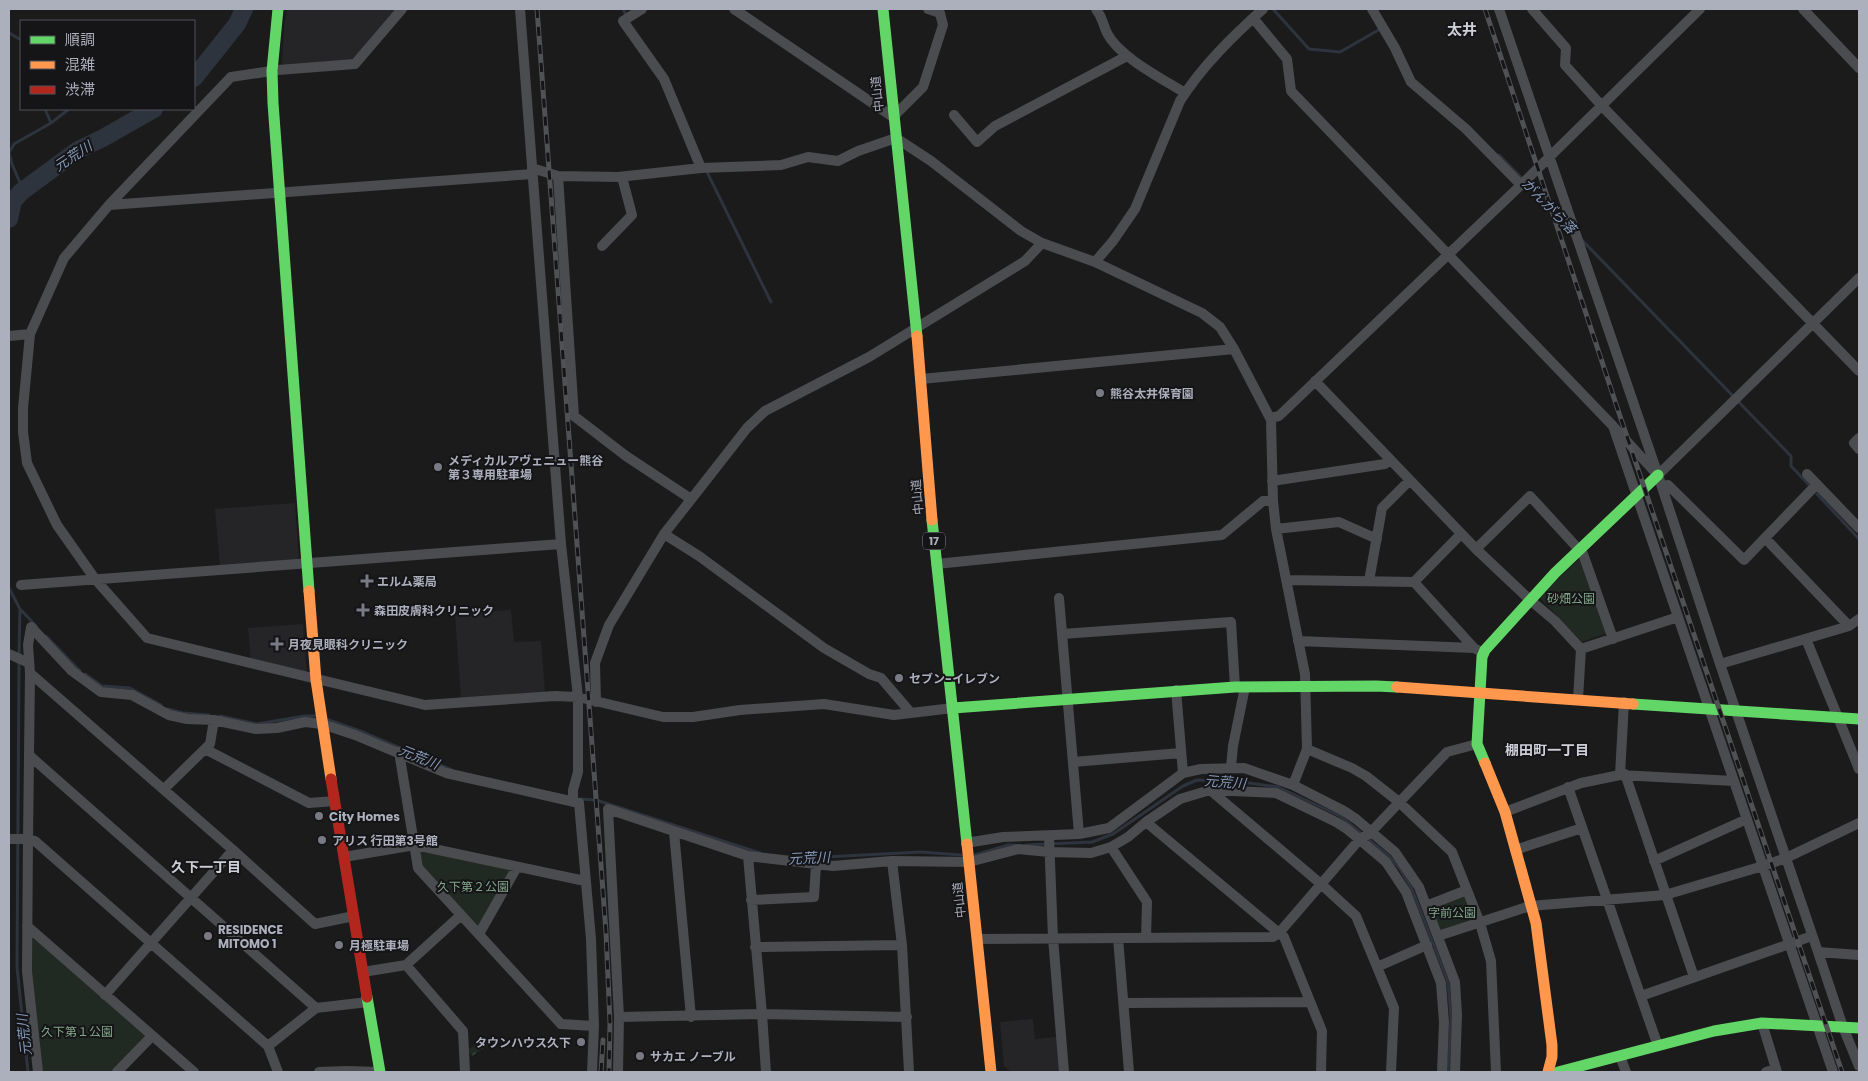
<svg xmlns="http://www.w3.org/2000/svg" width="1868" height="1081" font-family="Poppins,'Noto Sans JP',sans-serif">
<style>
.built{fill:#252528}
.cemetery{fill:url(#cemetery-stones)}
.park{fill:#212923}
.lines{fill:none;stroke-linecap:round;stroke-linejoin:round}
.stream{stroke:#2d343e;stroke-width:3}
.river{stroke:#2d343e;stroke-width:18}
.street{stroke:#4b4c4f;stroke-width:10}
.fast{stroke:#63d668;stroke-width:11}
.slow{stroke:#ff974d;stroke-width:11}
.jam{stroke:#b3261e;stroke-width:11}
.rail-casing{stroke:#505154;stroke-width:5}
.rail{stroke:#151518;stroke-width:3;stroke-dasharray:9;stroke-linecap:butt}
.poi-dot{fill:#797b84;stroke:#151518;stroke-width:2}
.labels{text-anchor:middle;dominant-baseline:central;stroke-width:4;stroke-linejoin:round;paint-order:stroke}
.shield{fill:#151518;stroke:#7f818b;stroke-width:1}
.shield-label{font-size:11px;font-weight:bold;fill:#acafbc}
.street-label{font-size:12px;fill:#acafbc;stroke:#151518}
.poi-label{font-size:12px;font-weight:bold;fill:#acafbc;stroke:#151518;text-anchor:start}
.park-label{font-size:12px;fill:#83a78a;stroke:#151518}
.water-label{font-size:14px;font-style:italic;fill:#8498b7;stroke:#151518}
.neighbourhood-label{font-size:14px;font-weight:bold;fill:#cecfd8;stroke:#151518}
.quarter-label{font-size:15px;font-weight:bold;fill:#cecfd8;stroke:#151518}
</style>
<defs>
<pattern id="cemetery-stones" width="16" height="16" patternUnits="userSpaceOnUse" patternTransform="scale(1.25)"><rect width="16" height="16" fill="#212923"/><path d="M2 7V4a2 2 0 0 1 4 0v3zM10 15v-3a2 2 0 0 1 4 0v3z" fill="#3f4641"/></pattern>
</defs>
<rect width="100%" height="100%" fill="#1b1b1b"/>
<path class="built" d="M287 9H398L354 60 282 66 284 27Z
M295 503 299 561 220 566 215 509Z
M511 610 514 642 541 641 545 692 461 698 455 614Z
M303 624 307 675 251 661 248 628Z
M1033 1019 1035 1039 1057 1037 1060 1072H1011L1004 1066 1000 1022Z"/>
<path class="cemetery" d="M486 1037 491 1043 472 1056 468 1050Z"/>
<path class="park" d="M1579 559 1607 633 1582 642 1539 597Z
M419 850 510 870 478 928 422 866Z
M1464 893 1473 919 1441 931 1431 905Z
M30 935 146 1036 111 1072H41L30 976Z"/>
<g class="lines">
<path class="stream" d="M623 9 627 17
M1273 9 1309 49 1340 52 1382 28
M9 33 21 40
M51 123 69 109
M1499 155 1570 228
M706 170 771 302
M23 190 12 164 9 153 14 144 51 123 45 109
M1581 239 1791 456V466L1809 485
M1817 494 1859 539
M9 588 20 609 36 626
M46 636 80 671
M19 655 20 609
M19 662 17 967 28 1072
M85 674 102 686 130 688 161 705
M168 709 183 713 209 715
M220 716 257 724 304 716H317
M326 719 360 731 452 770
M580 799 596 800 760 853
M1026 845 1092 842 1113 834 1183 786 1197 780 1235 781 1278 787 1340 816 1390 857 1400 869 1412 889 1448 982 1451 1019 1448 1072
M975 855 1008 845H1015
M805 858 921 852 961 855"/>
<path class="river" d="M194 78 237 24 244 9
M9 219 13 201 21 192 78 150 103 138 154 109"/>
<path class="street" d="M402 9 355 64 278 70 231 77 109 205 64 258 30 334 23 408V432L27 463 57 525 95 579 147 638 425 705 555 696 578 697 663 717H693L740 710 824 704 894 715 953 708
M520 9 561 544 578 697V772L573 790V802
M642 9 623 21 664 79 701 168
M734 9 893 117 923 87 943 25 940 13 928 9
M1096 9C1104 20 1102 23 1107 33 1119 57 1163 79 1185 93
M1372 9 1395 48 1411 82 1466 129 1521 185
M1499 9 1658 475 1720 664 1818 952 1843 1027 1859 1066
M1532 9 1566 48 1565 65 1601 105 1859 371
M1803 9 1859 68
M1253 18 1287 59 1291 91 1613 426 1654 471
M954 115 977 142 995 126 1127 56
M532 168 558 176 618 177 701 168 781 165 808 157 838 161 858 151 896 138 931 161 1021 231 1042 243 1095 262 1202 313 1220 327 1234 349 1271 420 1273 501 1276 529 1305 674 1307 749 1293 785 1344 811 1356 819 1395 852 1419 887 1455 982 1457 1015 1455 1072
M558 176 574 416 626 456 691 499
M109 205 533 174
M602 246 632 215 622 177
M1095 262 1113 241 1135 209 1180 101C1202 66 1233 36 1263 9
M9 336 30 334
M921 379 1234 349
M1315 381 1476 549 1529 599 1555 621 1581 649 1578 699
M1270 418 1279 416 1521 185 1700 9
M1613 426 1833 1072
M1859 438 1854 443 1859 449
M1807 474 1859 528
M1658 475 1859 278
M1272 481 1385 464 1389 460
M1662 486 1668 485 1744 560 1765 538 1849 626
M1276 529 1339 522 1377 539
M664 534 699 556 824 648 869 674 881 678 911 713
M1765 538 1817 484
M1476 549 1530 496 1583 554 1613 639
M936 564 1222 535 1263 501H1273
M1286 580 1414 582 1474 648 1483 653
M1369 581 1382 508 1409 481
M1414 582 1461 534
M21 585 561 544
M1059 598 1079 834
M1062 634 1231 622 1235 687
M1806 639 1859 769
M1298 641 1474 648
M1581 649 1678 617
M9 654 29 663
M1720 664 1849 626 1859 619
M30 673 28 645 31 627 72 671 101 692 132 695 169 715 187 719 214 720 256 729 277 728 305 722 322 724 355 735 446 773 579 803 591 939 594 1026 592 1072
M1176 690 1183 773
M596 702 595 663 609 625 664 534 747 428 765 411 869 357 1025 261 1042 243
M205 749 309 803 335 801
M1307 749 1352 768 1366 776 1399 802 1452 852 1480 923 1491 961 1496 1072
M399 752 418 868 561 1024 594 1026
M30 756 316 1008
M1073 762 1181 753
M1231 767 1233 746 1245 687
M1625 774 1694 977
M1620 775 1624 702
M1568 787 1658 1046
M164 789 210 744 214 720
M1210 790 1321 884 1356 916 1394 1008 1391 1072
M1505 812 1581 783 1620 775 1734 781
M1146 822 1180 799 1210 790 1276 793 1336 822 1347 829 1386 862 1406 892 1441 983 1444 1022 1442 1072
M674 832 691 1017
M1049 836 1053 938 1064 1072
M9 839H28L27 971 38 1072
M966 843 1003 837 1079 834 1109 828 1183 773 1201 769 1244 768 1293 785
M1111 847 1147 902 1146 938
M233 850 30 673 28 839 35 841 268 1046 278 1072
M1515 850 1582 828
M748 856 762 1014 766 1072
M344 857 415 845 585 881
M892 861 902 945 909 1072
M1654 861 1747 819
M751 900 814 897 816 865
M1426 906 1467 890
M27 926 194 1072
M479 934 517 867
M1438 936 1530 906 1665 895 1763 866 1786 858 1859 823
M1118 938 1129 1072
M977 939 1273 937 1279 933 1284 937 1322 1031 1321 1072
M755 947 902 945
M1818 952 1859 955
M406 965 461 915
M1377 967 1427 945
M363 972 406 965 463 1031 465 1072
M105 995 233 850 315 924 354 916
M1641 996 1812 936
M1124 1003 1310 1002
M619 1017 762 1014 907 1017
M1762 1023 1777 1072
M268 1046 316 1008 368 1002
M1620 1056 1626 1072
M117 1072 152 1036
M319 1072 346 1071 380 1072
M618 1072 619 1017 608 809 748 856 833 866 892 861 969 862 1018 849 1049 852 1091 853 1111 847 1128 837 1146 822 1279 933 1359 840 1371 832 1447 752 1477 744
M1766 1072 1776 1069"/>
<path class="fast" d="M278 9 272 71 273 103 309 591
M883 9 917 336
M932 520 967 844
M1633 704 1859 719
M953 708 1235 687 1376 686 1397 687
M1485 763 1477 744 1482 657 1485 650 1555 573 1658 475
M367 997 380 1072
M1558 1072 1714 1031 1762 1023 1859 1028"/>
<path class="slow" d="M917 336 932 520
M309 591 316 680 331 779
M1397 687 1633 704
M1485 763 1505 812 1536 923 1552 1045V1057L1548 1072
M967 844 991 1072"/>
<path class="jam" d="M331 779 367 997"/>
<g class="rail-casing">
<path id="rail" d="M537 9 606 932 610 1023 609 1072
M1485 9 1619 413 1842 1072
M601 1072 603 1040"/>
</g>
<use href="#rail" class="rail"/>
</g>
<g class="poi-dot">
<circle cx="1100" cy="393" r="5"/>
<circle cx="438" cy="467" r="5"/>
<path d="M364.5 573.5h5v5h5v5h-5v5h-5v-5h-5v-5h5z"/>
<path d="M360.5 602.5h5v5h5v5h-5v5h-5v-5h-5v-5h5z"/>
<path d="M274.5 636.5h5v5h5v5h-5v5h-5v-5h-5v-5h5z"/>
<circle cx="899" cy="678" r="5"/>
<circle cx="319" cy="816" r="5"/>
<circle cx="322" cy="840" r="5"/>
<circle cx="208" cy="936" r="5"/>
<circle cx="339" cy="945" r="5"/>
<circle cx="581" cy="1042" r="5"/>
<circle cx="640" cy="1056" r="5"/>
</g>
<g class="labels">
<rect class="shield" x="923" y="532.5" width="22" height="17" rx="4"/>
<g class="shield-label">
<text x="934" y="541">17</text>
</g>
<g class="street-label">
<text transform="translate(877 94) rotate(-96)">中山道</text>
<text transform="translate(917 497) rotate(-95)">中山道</text>
<text transform="translate(959 900) rotate(-96)">中山道</text>
</g>
<g class="poi-label">
<text x="1110" y="393">熊谷太井保育園</text>
<text x="448" y="460">メディカルアヴェニュー熊谷<tspan x="448" dy="14">第３専用駐車場</tspan></text>
<text x="377" y="581">エルム薬局</text>
<text x="374" y="610">森田皮膚科クリニック</text>
<text x="288" y="644">月夜見眼科クリニック</text>
<text x="909" y="678">セブン-イレブン</text>
<text x="329" y="816">City Homes</text>
<text x="332" y="840">アリス 行田第3号館</text>
<text x="218" y="929">RESIDENCE<tspan x="218" dy="14">MITOMO 1</tspan></text>
<text x="349" y="945">月極駐車場</text>
<text x="571" y="1042" text-anchor="end">タウンハウス久下</text>
<text x="650" y="1056">サカエ ノーブル</text>
</g>
<g class="park-label">
<text x="1571" y="598">砂畑公園</text>
<text x="473" y="886">久下第２公園</text>
<text x="1452" y="912">字前公園</text>
<text x="77" y="1031">久下第１公園</text>
</g>
<g class="water-label">
<text transform="translate(73 156) rotate(-33)">元荒川</text>
<text transform="translate(1549 206) rotate(46)">がんがら落</text>
<text transform="translate(419 757) rotate(22)">元荒川</text>
<text transform="translate(1225 782) rotate(5)">元荒川</text>
<text transform="translate(809 858) rotate(-3)">元荒川</text>
<text transform="translate(24 1035) rotate(-96)">元荒川</text>
</g>
<g class="neighbourhood-label">
<text x="1547" y="750">棚田町一丁目</text>
<text x="206" y="867">久下一丁目</text>
</g>
<g class="quarter-label">
<text x="1462" y="29">太井</text>
</g>
</g>
<rect width="1868" height="1081" fill="none" stroke="#acafbc" stroke-width="20"/>
<rect x="20" y="20" width="175" height="90" fill="#151518" stroke="#51535a"/>
<rect x="30" y="36" width="25" height="8" fill="#63d668" stroke="#51535a"/>
<text x="65" y="45" font-size="15" fill="#acafbc">順調</text>
<rect x="30" y="61" width="25" height="8" fill="#ff974d" stroke="#51535a"/>
<text x="65" y="70" font-size="15" fill="#acafbc">混雑</text>
<rect x="30" y="86" width="25" height="8" fill="#b3261e" stroke="#51535a"/>
<text x="65" y="95" font-size="15" fill="#acafbc">渋滞</text>
</svg>
